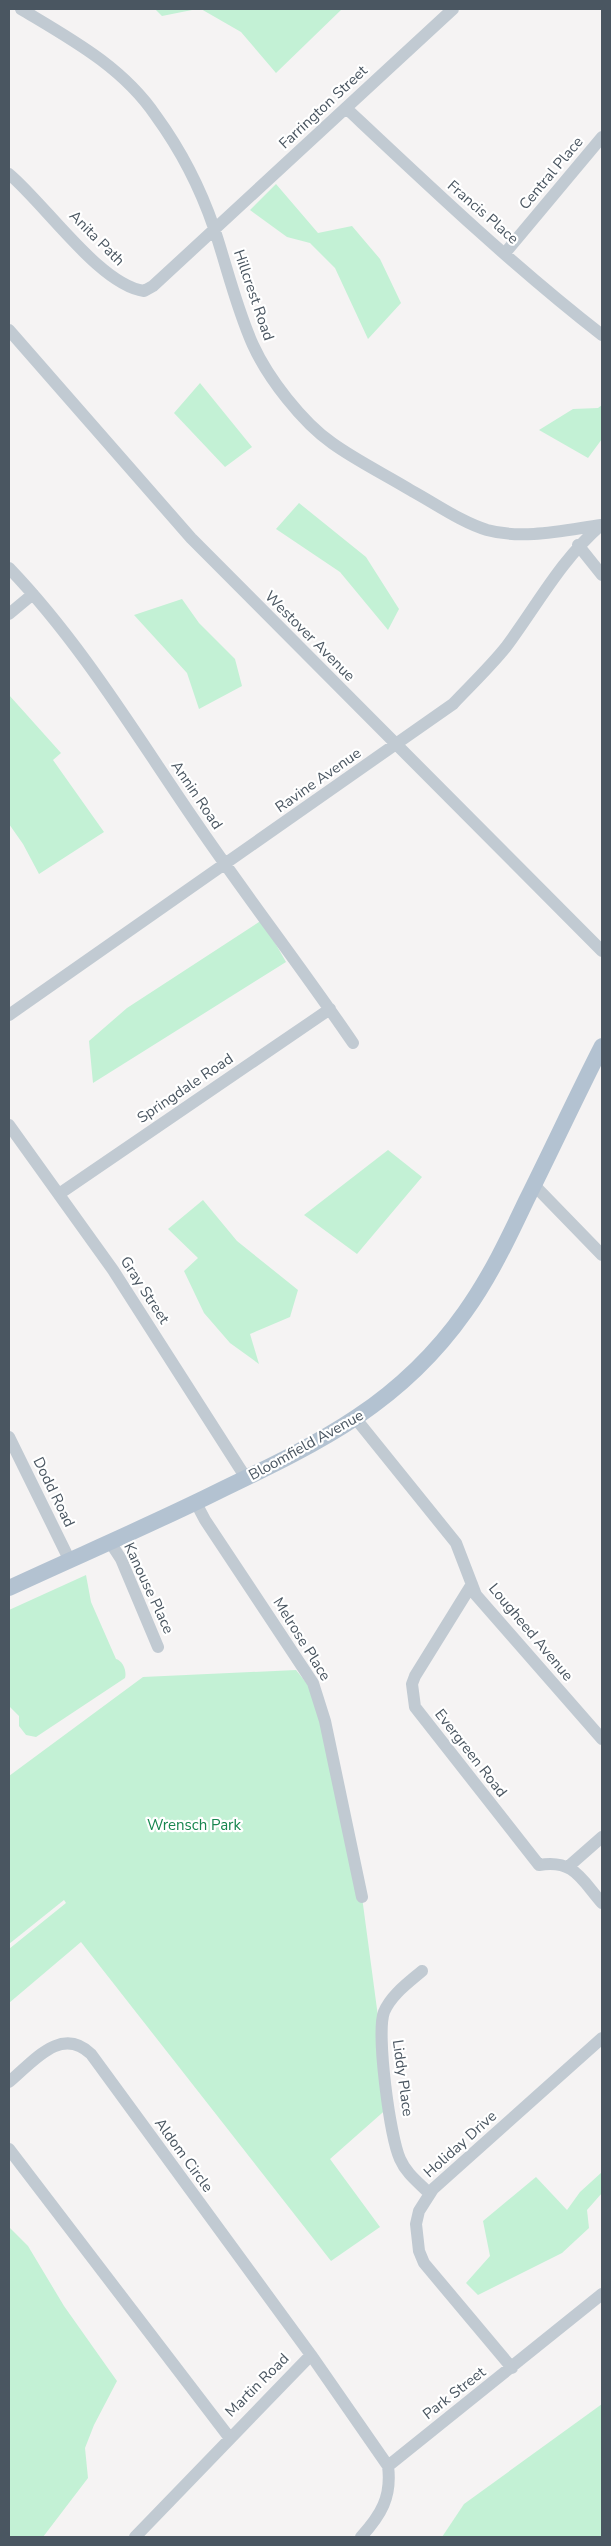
<svg xmlns="http://www.w3.org/2000/svg" width="611" height="2546" font-family="'Nunito Sans',sans-serif">
<style>
.green{fill:#c3f1d5}
.lines{fill:none;stroke-linecap:round;stroke-linejoin:round}
.minor{stroke:#c1cad2;stroke-width:12}
.major{stroke:#b3c2d1;stroke-width:16}
.labels{text-anchor:middle;dominant-baseline:central;stroke-width:4.5;stroke-linejoin:round;paint-order:stroke}
.street-label{font-size:15px;fill:#4a5661;stroke:#fff}
.park-label{font-size:15px;fill:#17864f;stroke:#fff}
</style>
<rect width="100%" height="100%" fill="#f5f3f3"/>
<path class="green" d="M155 9H197L162 16Z
M201 9H342L276 73 241 32Z
M276 184 318 233 352 226 380 259 401 303 368 339 335 268 310 243 287 237 250 210Z
M200 383 252 447 225 467 174 413Z
M602 405V439L588 458 539 430 573 409 598 408Z
M299 503 366 557 399 609 388 630 340 572 276 529Z
M182 599 199 623 235 659 242 686 199 709 187 673 134 615Z
M9 695 61 753 53 760 104 832 39 874 23 844 9 824Z
M262 920 286 962 93 1083 89 1041 127 1008Z
M388 1150 422 1177 357 1254 304 1215Z
M203 1200 237 1241 298 1290 290 1317 250 1334 259 1364 230 1343 204 1313 184 1271 198 1258 168 1229Z
M86 1575 91 1602 116 1659C123 1661 127 1671 125 1678L36 1737 26 1735 19 1726V1716L9 1706V1610Z
M296 1670 317 1696 362 1897 390 2106 330 2159 380 2227 331 2261 81 1942 9 2003V1949L66 1903 64 1900 9 1944V1776L143 1677Z
M602 2172V2193L587 2210 589 2228 562 2253 478 2295 466 2283 490 2256 483 2221 536 2177 567 2210 580 2192Z
M9 2227 28 2246 64 2306 117 2381 94 2425 85 2448 88 2478 43 2537H9Z
M602 2404V2537H442L464 2504Z"/>
<g class="lines">
<path class="minor" d="M21 9C71 39 123 67 156 116 180 149 201 190 214 228 227 267 236 307 253 345 268 378 302 422 332 443 357 461 386 475 412 491 436 504 461 522 487 530 523 540 565 530 601 525
M346 108C429 186 512 265 602 335
M9 174C45 204 100 285 144 291L153 286 453 9
M505 253 602 137
M9 330 191 538 602 951
M578 545 602 575
M9 568C81 643 136 735 195 821 246 896 302 968 353 1043
M9 614 33 594
M9 1015 453 704C471 685 490 667 506 647 538 604 560 561 601 525
M9 1125 113 1270 246 1478
M534 1185 602 1255
M59 1194 330 1009
M356 1419 456 1543 476 1595 602 1739
M9 1437 70 1561
M196 1503 205 1520 313 1683 325 1721 362 1897
M110 1542 121 1559 158 1647
M472 1584 415 1676 412 1684 415 1707 539 1865C574 1859 581 1879 602 1903
M569 1866 602 1837
M422 1971C408 1983 391 1995 384 2012 376 2033 390 2137 400 2159 406 2173 418 2182 429 2193
M9 2082C33 2062 61 2025 91 2054L311 2355 388 2466
M9 2149 229 2437
M512 2368 424 2263 419 2251 416 2224 419 2211 433 2189 602 2038
M135 2537 311 2355
M361 2537C381 2515 392 2497 388 2466L602 2294"/>
<path class="major" d="M9 1588C80 1555 153 1524 223 1489 321 1442 401 1403 465 1312 490 1277 508 1239 526 1201 552 1149 576 1097 602 1046"/>
</g>
<g class="labels">
<g class="street-label">
<text transform="translate(323 107) rotate(-43)">Farrington Street</text>
<text transform="translate(551 173) rotate(-50)">Central Place</text>
<text transform="translate(483 212) rotate(41)">Francis Place</text>
<text transform="translate(97 238) rotate(45)">Anita Path</text>
<text transform="translate(254 295) rotate(71)">Hillcrest Road</text>
<text transform="translate(310 636) rotate(45)">Westover Avenue</text>
<text transform="translate(318 780) rotate(-35)">Ravine Avenue</text>
<text transform="translate(197 795) rotate(56)">Annin Road</text>
<text transform="translate(185 1088) rotate(-34)">Springdale Road</text>
<text transform="translate(145 1290) rotate(57)">Gray Street</text>
<text transform="translate(306 1445) rotate(-29)">Bloomfield Avenue</text>
<text transform="translate(54 1492) rotate(64)">Dodd Road</text>
<text transform="translate(149 1588) rotate(65)">Kanouse Place</text>
<text transform="translate(531 1632) rotate(50)">Lougheed Avenue</text>
<text transform="translate(302 1639) rotate(58)">Melrose Place</text>
<text transform="translate(471 1753) rotate(52)">Evergreen Road</text>
<text transform="translate(403 2078) rotate(82)">Liddy Place</text>
<text transform="translate(460 2144) rotate(-42)">Holiday Drive</text>
<text transform="translate(184 2155) rotate(54)">Aldom Circle</text>
<text transform="translate(257 2385) rotate(-45)">Martin Road</text>
<text transform="translate(454 2393) rotate(-38)">Park Street</text>
</g>
<g class="park-label">
<text x="194" y="1825">Wrensch Park</text>
</g>
</g>
<rect width="611" height="2546" fill="none" stroke="#4a5661" stroke-width="20"/>
</svg>
